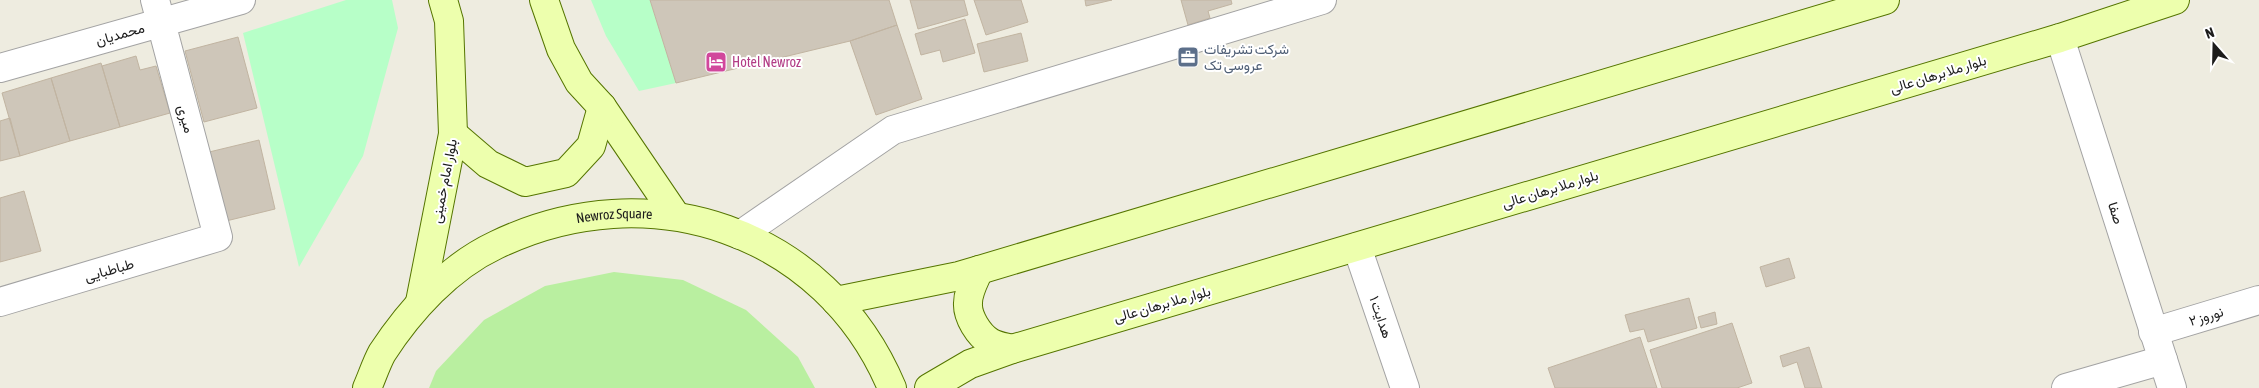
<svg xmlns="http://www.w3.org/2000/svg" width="2259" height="388" font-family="'Asap Condensed',Vazirmatn,sans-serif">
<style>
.grass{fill:#b9efa0}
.park{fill:#b7ffc8}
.building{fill:#cec6b9;stroke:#c1b4a1}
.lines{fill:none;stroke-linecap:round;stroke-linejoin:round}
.minor-casing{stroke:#a3a3a3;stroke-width:30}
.tertiary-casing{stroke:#a3a3a3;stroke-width:30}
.secondary-casing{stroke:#557500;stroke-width:30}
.minor{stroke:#fff;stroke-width:28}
.tertiary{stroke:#fff;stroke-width:28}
.secondary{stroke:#edffad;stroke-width:28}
.labels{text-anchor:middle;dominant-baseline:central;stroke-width:4;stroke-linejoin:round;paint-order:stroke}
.street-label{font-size:14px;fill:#1c1c1c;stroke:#fff}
.service-label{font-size:14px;fill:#4e5e75;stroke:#fff;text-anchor:start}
.hotel-label{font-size:14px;fill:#b23c85;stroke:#fff;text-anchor:start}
</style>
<rect width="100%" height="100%" fill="#eeece0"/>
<path class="grass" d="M614 272 683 280 746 310 798 357 815 388H429L436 371 484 320 545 286Z"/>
<path class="park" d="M346 0H392L398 28 363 156 299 267 243 33Z
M591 0H650L676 83 639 91 606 36Z"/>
<path class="building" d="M650 0H889L897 25 850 41 676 83Z
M910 0H964L968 15 918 29Z
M974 0H1021L1028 22 986 35Z
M1085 0H1112L1086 6Z
M1181 0H1231L1232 4 1208 11 1210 18 1188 25Z
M965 19 975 53 943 62 940 50 921 55 915 34Z
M897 25 922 99 876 115 850 41Z
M1021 33 1028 61 984 72 977 44Z
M238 37 257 108 204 122 185 51Z
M136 56 140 70 156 66 170 113 120 127 102 66Z
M101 63 120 127 70 141 51 78Z
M51 78 70 141 20 156 2 93Z
M10 118 20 156 0 161V121Z
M259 140 275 209 222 222 205 153Z
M24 191 41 251 0 262V198Z
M1789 258 1795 278 1766 287 1760 267Z
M1689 298 1697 328 1648 342 1644 329 1630 332 1625 315Z
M1715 312 1717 324 1701 328 1698 317Z
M1732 323 1752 383 1737 388H1662L1650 350Z
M1640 337 1657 388H1555L1548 368Z
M1809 347 1822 388H1805L1797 362 1783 367 1780 356Z"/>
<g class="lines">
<g class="minor-casing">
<path id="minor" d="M0 68 241 0
M740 235 893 130 1322 0
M1357 247 1405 388
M0 302 218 237 155 0
M2153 332 2259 300
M2066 388 2163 360"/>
</g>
<g class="tertiary-casing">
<path id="tertiary" d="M2060 38 2172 388"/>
</g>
<g class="secondary-casing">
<g id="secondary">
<path d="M544 0 561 49 579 82 602 107 676 216"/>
<path d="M453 134 488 164 525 182 566 173 591 146 602 107"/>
<path d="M979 270C975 280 968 291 968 303 967 317 979 335 990 342 996 346 1005 347 1012 349"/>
<path d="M836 301 959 276 1885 0"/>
<path d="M420 302 453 134 449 21 443 0"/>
<path id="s1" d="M367 388C372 377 376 364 382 353 410 310 449 267 496 245 648 171 826 230 892 388"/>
<path d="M929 388 970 364 1012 349 2060 38 2175 0"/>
</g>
</g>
<use href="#minor" class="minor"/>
<use href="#tertiary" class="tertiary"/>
<use href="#secondary" class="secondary"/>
</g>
<defs>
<g id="office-square" transform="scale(1.125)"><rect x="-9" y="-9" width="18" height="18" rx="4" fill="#5c6f8a" stroke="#fff"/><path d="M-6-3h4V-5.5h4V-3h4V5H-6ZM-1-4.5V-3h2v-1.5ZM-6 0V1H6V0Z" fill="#fff"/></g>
<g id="hotel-square" transform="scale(1.125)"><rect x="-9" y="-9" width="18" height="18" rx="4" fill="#d1479c" stroke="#fff"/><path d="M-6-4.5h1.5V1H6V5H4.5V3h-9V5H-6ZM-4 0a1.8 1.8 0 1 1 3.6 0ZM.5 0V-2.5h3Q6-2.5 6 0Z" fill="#fff"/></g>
</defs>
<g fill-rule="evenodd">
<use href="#office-square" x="1188" y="57"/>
<use href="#hotel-square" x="716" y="62"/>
</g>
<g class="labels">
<g class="street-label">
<text transform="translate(120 34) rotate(-16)">محمدیان</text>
<text transform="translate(1938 74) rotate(-17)">بلوار ملا برهان عالی</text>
<text transform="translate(186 119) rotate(75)">میری</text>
<text transform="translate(444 181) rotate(-79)">بلوار امام خمینی</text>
<text transform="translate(1550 189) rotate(-17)">بلوار ملا برهان عالی</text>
<text transform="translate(2116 213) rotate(72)">صفا</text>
<text stroke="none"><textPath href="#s1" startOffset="320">Newroz Square</textPath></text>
<text transform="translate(109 270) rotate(-16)">طباطبایی</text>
<text transform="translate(1162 304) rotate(-16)">بلوار ملا برهان عالی</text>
<text transform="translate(2206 316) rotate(-17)">نوروز ۲</text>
<text transform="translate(1381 317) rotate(71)">هدایت ۱</text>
</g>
<g class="service-label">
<text x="1204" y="49">شرکت تشریفات<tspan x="1204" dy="16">عروسی تک</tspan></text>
</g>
<g class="hotel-label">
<text x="732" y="62">Hotel Newroz</text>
</g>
</g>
<g transform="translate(2214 45) rotate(340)" stroke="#ffffff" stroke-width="4" paint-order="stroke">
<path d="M0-4L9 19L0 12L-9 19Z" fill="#1c1c1c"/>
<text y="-8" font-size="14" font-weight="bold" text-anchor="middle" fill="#1c1c1c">N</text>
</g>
</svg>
